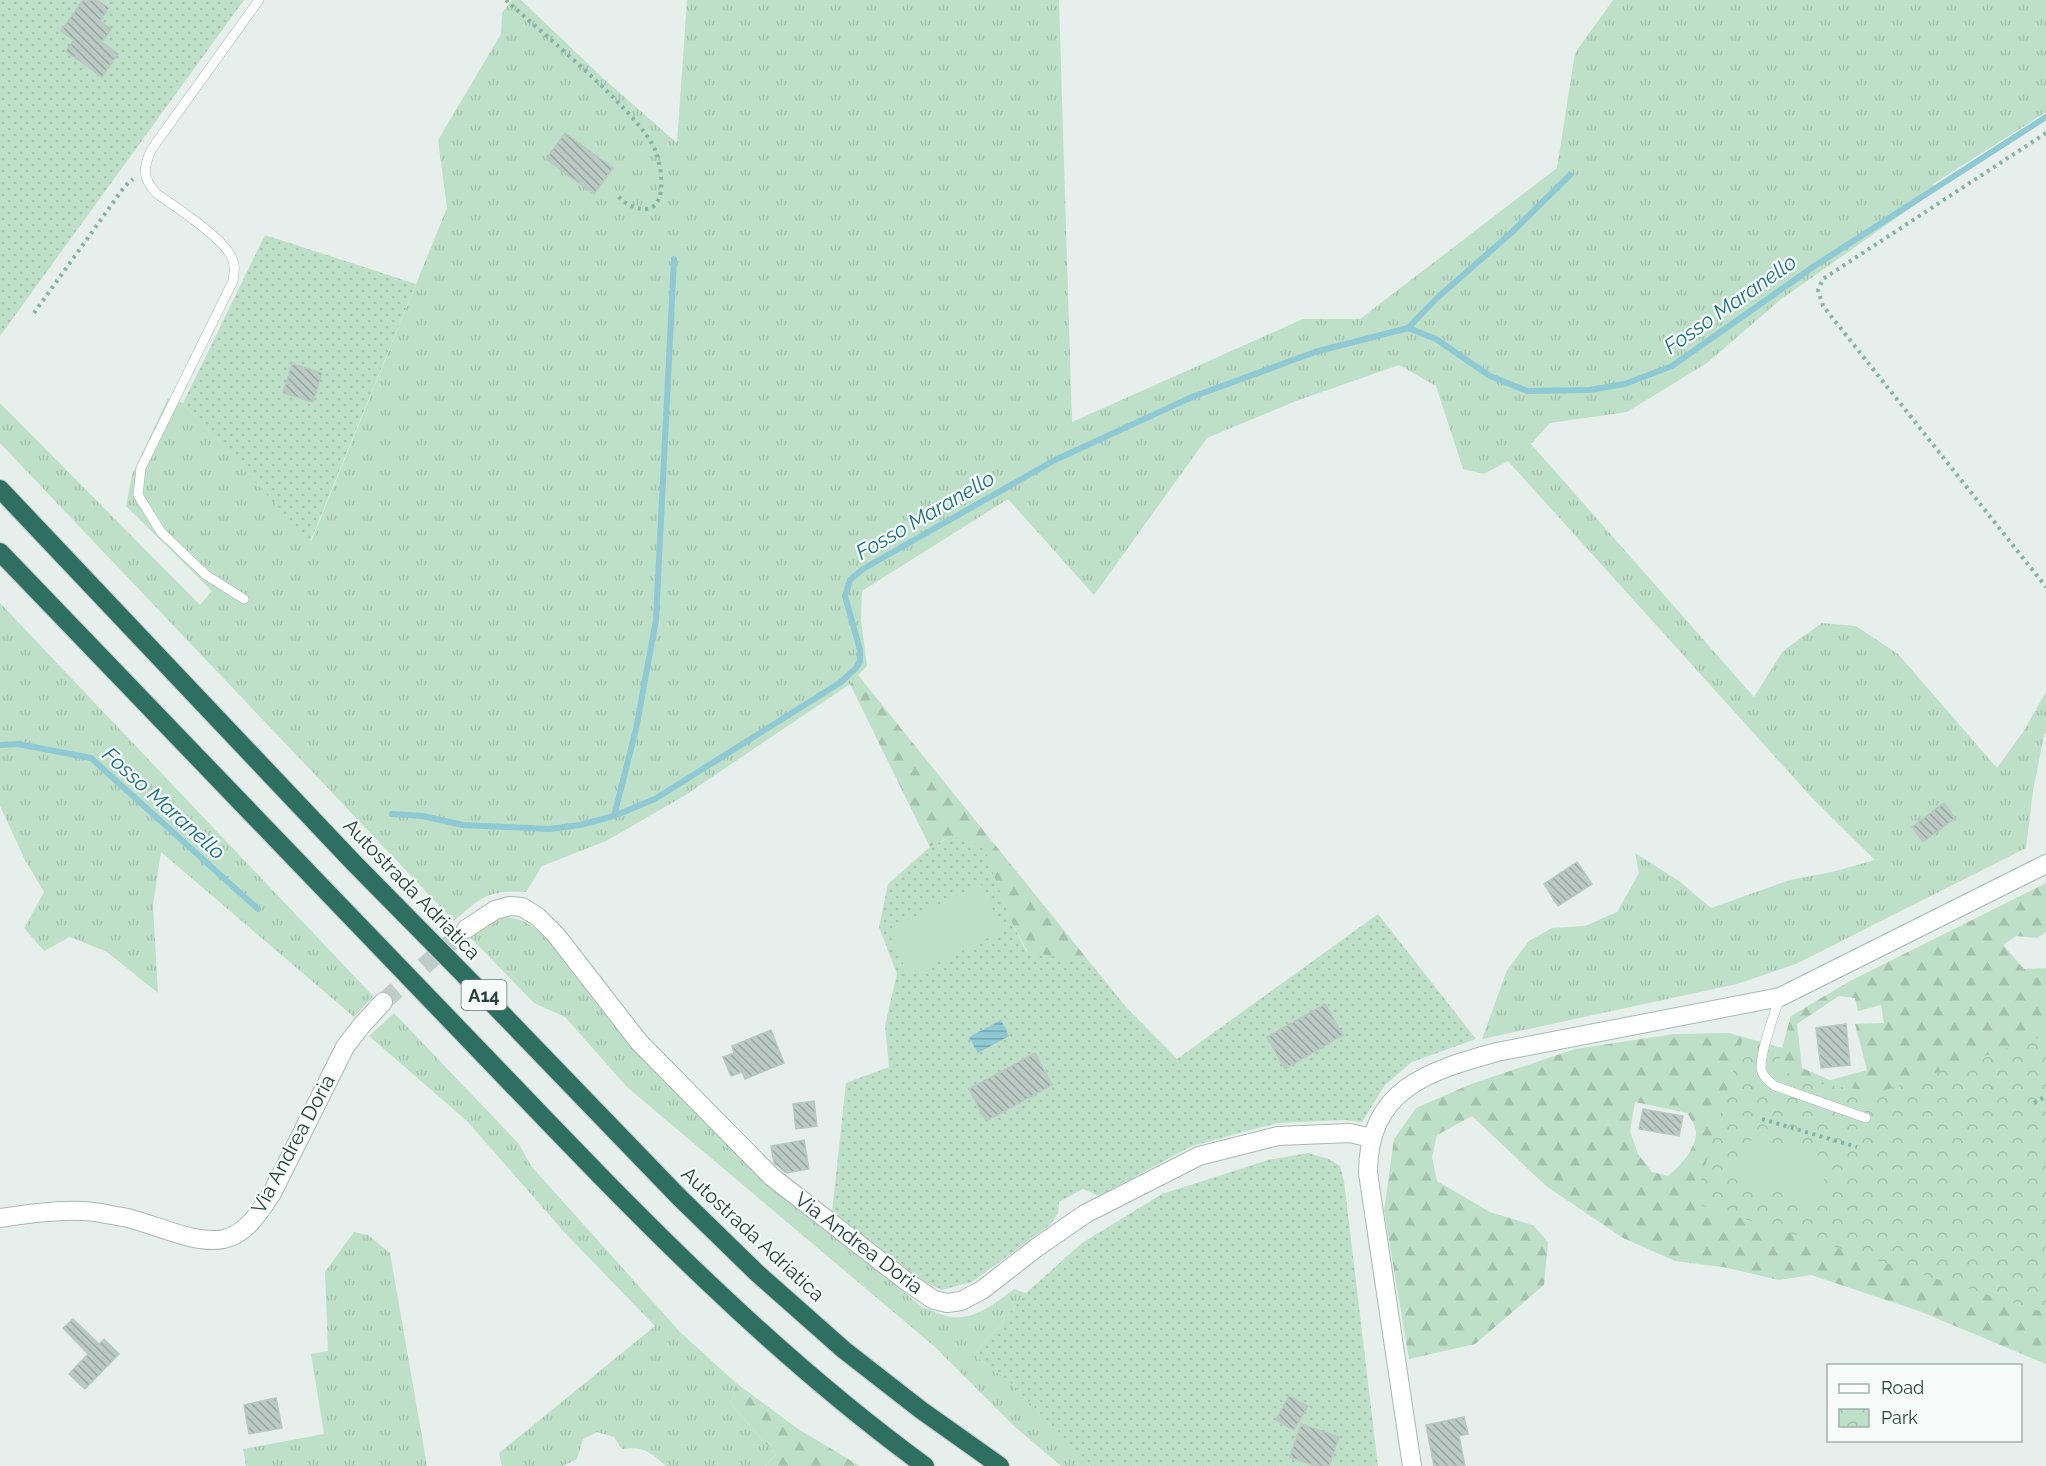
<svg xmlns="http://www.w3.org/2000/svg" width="2046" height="1466" font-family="Raleway,sans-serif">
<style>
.grass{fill:url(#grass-tufts);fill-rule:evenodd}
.forest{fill:url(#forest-firs);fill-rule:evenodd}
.park{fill:url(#park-crowns)}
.garden{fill:url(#garden-dots);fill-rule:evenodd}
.pitch{fill:#bfe0c8}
.water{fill:url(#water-rules)}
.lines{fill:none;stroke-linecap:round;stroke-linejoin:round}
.stream{stroke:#8ec9d4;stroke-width:6}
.building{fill:url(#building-back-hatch);stroke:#b8c9c2;stroke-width:1.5}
.street-tunnel{stroke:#bfccc8;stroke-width:18;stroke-dasharray:18 9;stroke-linecap:butt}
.lane-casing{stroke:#a8b8b2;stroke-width:10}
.street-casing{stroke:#a8b8b2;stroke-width:20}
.secondary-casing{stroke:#a4bbb3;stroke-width:20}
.highway-casing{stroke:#c2cac8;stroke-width:20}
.path{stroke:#86b3a5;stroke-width:4;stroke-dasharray:3 4.5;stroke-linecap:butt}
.lane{stroke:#fff;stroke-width:9}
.street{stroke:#fff;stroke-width:18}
.secondary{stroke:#fff;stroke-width:18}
.highway{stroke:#2f6f62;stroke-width:18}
.labels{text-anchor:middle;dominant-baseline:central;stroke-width:4.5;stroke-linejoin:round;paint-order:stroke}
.shield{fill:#f7fbf9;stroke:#637a73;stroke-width:1.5}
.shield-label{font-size:18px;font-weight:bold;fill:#24423a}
.street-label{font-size:20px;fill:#24423a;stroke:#f7fbf9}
.water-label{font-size:21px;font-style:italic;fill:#1c6f80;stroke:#f7fbf9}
</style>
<defs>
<pattern id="grass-tufts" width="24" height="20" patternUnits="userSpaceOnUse" patternTransform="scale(1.5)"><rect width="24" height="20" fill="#bfe0c8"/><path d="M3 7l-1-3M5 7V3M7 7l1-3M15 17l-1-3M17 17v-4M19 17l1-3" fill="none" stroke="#a4c1ad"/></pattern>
<pattern id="forest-firs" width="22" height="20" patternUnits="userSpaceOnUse" patternTransform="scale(1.5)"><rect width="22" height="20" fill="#bfe0c8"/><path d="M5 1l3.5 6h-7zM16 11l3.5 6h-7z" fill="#a4c1ad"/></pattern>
<pattern id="park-crowns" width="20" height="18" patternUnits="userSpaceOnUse" patternTransform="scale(1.5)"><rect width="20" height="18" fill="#bfe0c8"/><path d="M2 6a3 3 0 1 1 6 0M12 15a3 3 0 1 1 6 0" fill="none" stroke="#a4c1ad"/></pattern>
<pattern id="garden-dots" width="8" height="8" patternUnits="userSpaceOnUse" patternTransform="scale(1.5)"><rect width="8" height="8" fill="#bfe0c8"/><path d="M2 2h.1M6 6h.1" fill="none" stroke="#a4c1ad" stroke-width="1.8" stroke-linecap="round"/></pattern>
<pattern id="water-rules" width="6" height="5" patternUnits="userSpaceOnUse" patternTransform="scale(1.5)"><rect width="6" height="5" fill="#8ec9d4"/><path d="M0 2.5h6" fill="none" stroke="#74a5ad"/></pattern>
<pattern id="building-back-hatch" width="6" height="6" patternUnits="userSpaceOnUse" patternTransform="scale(1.5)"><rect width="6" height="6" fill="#bbcac4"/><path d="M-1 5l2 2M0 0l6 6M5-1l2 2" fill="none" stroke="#98a6a0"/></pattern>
</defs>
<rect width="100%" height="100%" fill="#e6efeb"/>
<path class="grass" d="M512 0H521L605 80 677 143 687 0H1059L1072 422 1303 319H1360L1557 168 1575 53 1613 0H2046V112L1933 184 1936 190 1780 300 1707 363 1627 412 1550 423 1531 444 1754 697 1783 651 1822 623 1856 626 1898 654 1997 768 2023 732 2046 692V733L2044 735 2033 791 2026 848 1796 964 1737 984 1482 1039 1507 970 1529 941 1552 928 1585 926 1617 912 1639 873 1635 853 1679 881 1711 908 1790 880 1832 872 1875 860 1814 800 1508 461 1484 474 1463 469 1436 386 1399 365 1296 401 1207 438 1094 595 1008 499 862 591 861 620 867 666 850 684 684 796 606 841 542 866 526 892C488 890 482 896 454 921L0 443V403L200 605 212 591 126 506 132 475 168 398 183 403 311 542 447 208 438 140 501 34 502 13ZM1943 803 1954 817 1923 842 1912 828Z
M0 603 373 996 354 1017 161 852 153 905 158 993 107 952 70 937 44 951 24 928 44 892 24 858 0 806Z
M502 917C526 918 532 925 549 942L632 1046 770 1183 922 1307C931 1310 941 1315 950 1317 974 1321 997 1302 1014 1289L1026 1293 974 1355 1009 1381 1090 1466H1061L1015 1427 935 1347 627 1087 565 1017 534 1003 470 937Z
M394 1013 519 1144 531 1166 680 1332 736 1383 731 1404 776 1455 765 1466H666C650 1452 644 1446 622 1449L614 1437 597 1432 583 1439 577 1459 563 1466H502L499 1453 655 1326 565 1233 467 1121 369 1036Z
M354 1232 368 1235 390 1253 427 1466H246L243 1449 324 1434 311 1354 328 1351 325 1272Z"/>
<path class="forest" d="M858 675 1125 1006 1027 951 1009 917 952 836 930 847 850 684Z
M2046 883V932L2037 938 2016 936 2003 945 2024 969 2046 968V1364L1919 1311 1811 1275 1779 1280 1723 1267 1675 1261 1623 1238 1546 1186 1472 1116 1437 1135 1432 1157 1437 1181 1490 1212 1533 1225 1548 1242 1544 1285 1475 1344 1409 1359 1384 1211 1394 1139 1416 1108 1471 1084 1575 1049 1674 1034 1729 1033 1782 1048 1791 1016 1850 981ZM1839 996 1855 998 1858 1011 1881 1005 1884 1023 1855 1024 1867 1070 1830 1080 1802 1068 1797 1024ZM1635 1102 1687 1113C1690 1118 1695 1125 1696 1131 1697 1148 1680 1166 1668 1176L1652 1172 1638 1154 1630 1131Z
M736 1383 798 1429 860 1466H765L776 1455 731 1404Z"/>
<path class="park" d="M2046 1035V1313L1694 1203 1743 1038 1782 1048 1779 1064 1788 1073 1826 1085 1880 1092Z"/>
<path class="garden" d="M0 0H244L0 336Z
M265 235 416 284 310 542 183 403Z
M952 836 984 847 1009 917 1026 951 1091 964 1125 1006 1177 1059 1378 914 1476 1039 1412 1062 1385 1085 1362 1122 1344 1120 1278 1123 1243 1132 1192 1146 1099 1196 1083 1189 1059 1202 1058 1213 1050 1225 972 1282 942 1290 918 1279 832 1212 846 1083 889 1067 885 1025 897 974 879 927 888 884 930 847ZM1035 1053 1052 1085 986 1120 969 1089Z
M1308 1153 1329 1159 1340 1166 1344 1181 1378 1466H1329L1338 1437 1309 1427 1298 1435 1290 1457 1315 1466H1090L1009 1381 974 1355 1026 1293 1082 1243 1162 1194 1268 1160ZM1290 1396 1308 1406 1299 1422 1292 1419 1288 1427 1276 1420Z"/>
<path class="pitch" d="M981 884 1003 931 909 976 887 930Z
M1748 1140 1829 1158 1819 1200 1739 1183Z"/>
<path class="water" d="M1001 1020 1009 1036 978 1053 969 1037Z"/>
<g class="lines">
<path class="stream" d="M1408 328 1436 339 1490 376 1527 391 1589 390 1625 384 1672 366 1816 265 2046 117
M0 745 18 744 91 758 258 909
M392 814 423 816 463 825 549 829 580 825 614 816 655 799 841 682 856 668 860 661V650L845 596 850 580 863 569 1055 460 1192 397 1315 352 1408 328 1437 298 1511 233 1570 175
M614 816 636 729 656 620 674 259"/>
</g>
<path class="building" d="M83 0H97L109 8 100 21 111 29 102 42 118 54 102 77 66 51 74 40 61 31Z
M565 133 613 168 594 194 546 159Z
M292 364 322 373 313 402 283 393Z
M1944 803 1955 818 1923 842 1912 827Z
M1577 862 1592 884 1558 906 1544 884Z
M1325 1004 1343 1035 1285 1069 1267 1037Z
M1846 1024 1850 1065 1821 1068 1816 1028Z
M771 1030 784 1063 745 1079 742 1072 731 1076 723 1057 734 1053 732 1046Z
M1035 1053 1052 1085 986 1121 969 1089Z
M814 1101 817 1126 796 1129 793 1104Z
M1643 1109 1683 1116 1679 1136 1639 1129Z
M804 1140 809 1169 786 1173 774 1163 771 1146Z
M73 1319 99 1344 104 1339 119 1354 85 1389 69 1374 88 1354 63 1328Z
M1289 1396 1308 1406 1294 1430 1276 1420Z
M276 1398 282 1428 249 1434 244 1405Z
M1464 1417 1468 1434 1459 1436 1465 1466H1434L1426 1425Z
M1301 1424 1339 1437 1329 1466H1315L1290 1457Z"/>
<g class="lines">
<path class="street-tunnel" d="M383 1002 466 929"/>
<g class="lane-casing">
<path id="lane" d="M244 599 206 575 161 532 138 495 141 468 233 281C234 273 236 266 232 258 223 237 175 207 156 193 142 177 143 169 151 150L259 0
M1780 997C1775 1012 1757 1060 1762 1072 1765 1079 1770 1082 1775 1086L1866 1118"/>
</g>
<g class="street-casing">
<path id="street" d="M466 929 495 910 510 906 522 907 538 917 556 935 639 1042 772 1177 906 1281 934 1300 947 1303 961 1301 982 1290 1036 1248 1085 1214 1199 1156 1278 1136 1350 1133 1371 1138
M0 1218C27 1214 54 1210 82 1211 95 1211 109 1215 123 1217 154 1223 193 1245 224 1239 247 1234 261 1210 272 1193L345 1047 361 1026 383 1002"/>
</g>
<g class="secondary-casing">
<path id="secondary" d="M1412 1466 1368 1173C1368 1089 1428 1071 1497 1052L1780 997 2046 864"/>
</g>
<g class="highway-casing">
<path id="highway" d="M0 489 353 862 485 996 679 1197 757 1273 844 1350 921 1410 1000 1466
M0 552C158 718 317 883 476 1047 618 1195 759 1345 925 1466"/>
</g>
<path class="path" d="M506 0C550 40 604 83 642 129 647 136 653 144 656 152 663 171 669 220 634 207 627 205 621 199 615 194
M2046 133 1823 279 1818 290 1823 306 2046 587
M34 313 125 186 133 179
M2034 1103 2046 1096
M1762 1119 1857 1147"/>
<use href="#lane" class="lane"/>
<use href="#street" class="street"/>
<use href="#secondary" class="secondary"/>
<use href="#highway" class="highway"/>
</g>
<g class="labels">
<rect class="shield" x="461.5" y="980" width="45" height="30" rx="4.5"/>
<g class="shield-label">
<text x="484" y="995">A14</text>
</g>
<g class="street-label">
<text transform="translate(412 889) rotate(46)">Autostrada Adriatica</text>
<text transform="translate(293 1144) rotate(-62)">Via Andrea Doria</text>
<text transform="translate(753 1234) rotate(43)">Autostrada Adriatica</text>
<text transform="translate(859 1243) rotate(37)">Via Andrea Doria</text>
</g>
<g class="water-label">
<text transform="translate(1730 304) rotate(-35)">Fosso Maranello</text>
<text transform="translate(925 515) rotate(-30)">Fosso Maranello</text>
<text transform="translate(164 803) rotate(42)">Fosso Maranello</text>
</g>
</g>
<rect x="1827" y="1364" width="195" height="78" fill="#f7fbf9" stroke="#a3b1ad" stroke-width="1.5"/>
<rect x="1839" y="1384" width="30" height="9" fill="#ffffff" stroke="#a3b1ad" stroke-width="1.5"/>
<text x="1881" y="1394" font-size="18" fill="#24423a">Road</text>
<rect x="1839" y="1409" width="30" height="18" fill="url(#park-crowns)" stroke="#a3b1ad" stroke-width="1.5"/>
<text x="1881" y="1424" font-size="18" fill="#24423a">Park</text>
</svg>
